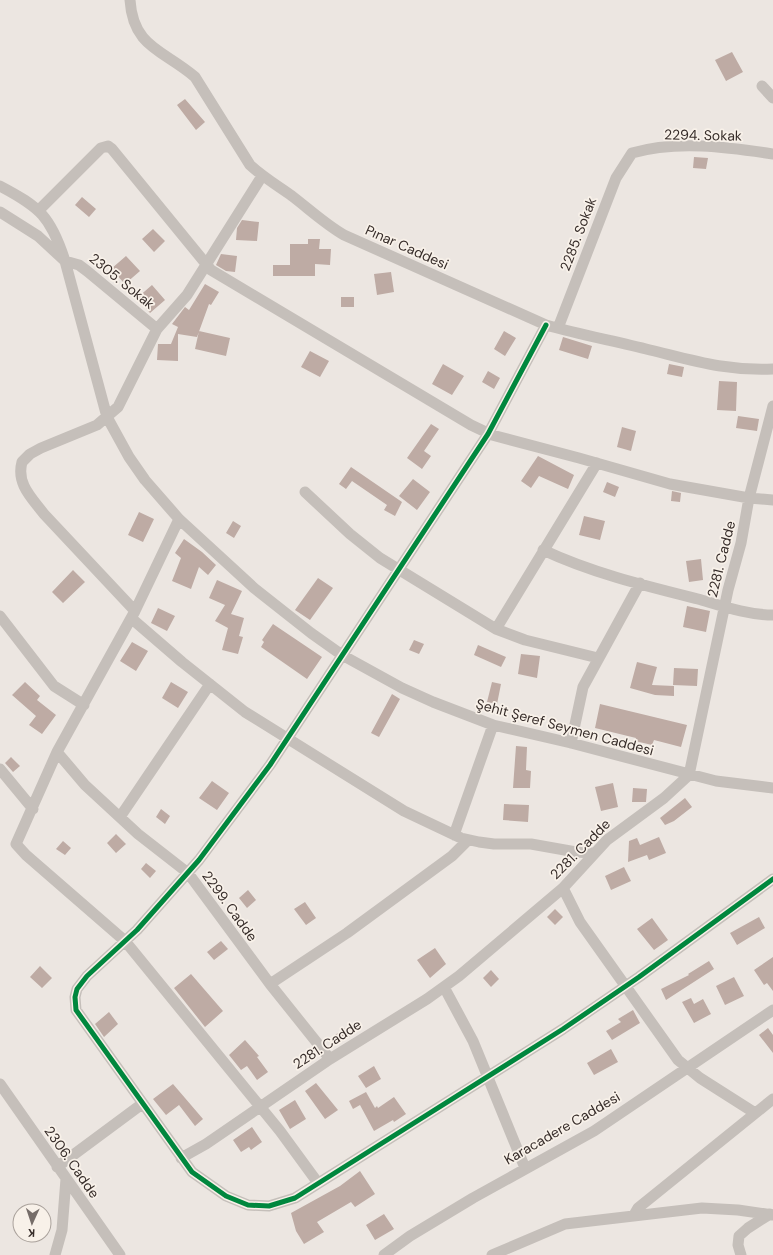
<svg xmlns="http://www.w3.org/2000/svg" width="773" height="1255" font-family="'DM Sans',sans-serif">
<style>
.building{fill:#beaba4}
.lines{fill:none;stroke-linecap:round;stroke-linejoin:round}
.minor{stroke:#c5bfba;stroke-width:11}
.cycleway-casing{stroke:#f8f1e9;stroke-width:8}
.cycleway{stroke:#00873e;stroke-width:5}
.labels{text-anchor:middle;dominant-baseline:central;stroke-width:3.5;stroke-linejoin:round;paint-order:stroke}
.street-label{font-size:14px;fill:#362c29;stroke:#f8f1e9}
</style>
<rect width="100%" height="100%" fill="#ece6e1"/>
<path class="building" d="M732 52 743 72 726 81 715 60Z
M185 99 205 122 196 130 177 105Z
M694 157 708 158 706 169 693 168Z
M82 197 96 209 89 217 75 205Z
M242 220 259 222 257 241 236 240 237 228Z
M153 229 165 241 154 252 142 239Z
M308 239H320L319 249H331L330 265 315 264V276H273V265H290V244H308Z
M221 254 237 256 235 272 226 271 216 265Z
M126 256 140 271 125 284 111 269Z
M391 272 394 292 377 295 374 274Z
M205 284 219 292 211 305 209 304 197 337 178 334V361L157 360 158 344H171L178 327 172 324 185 307 189 310Z
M152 285 165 300 150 313 137 298Z
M341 297H354V307H341Z
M199 331 230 338 226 356 195 349Z
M504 331 516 338 505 356 494 349Z
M563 337 592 346 588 359 559 350Z
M310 351 329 361 320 377 301 367Z
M443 364 464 376 452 395 432 384Z
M669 364 684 367 682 377 667 374Z
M488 371 500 378 494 389 482 382Z
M719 381 737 382 736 411 717 410Z
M738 416 759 419 757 431 736 428Z
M431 424 439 429 424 451 431 456 422 469 407 458Z
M622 427 636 431 631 451 617 447Z
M538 456 574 475 568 489 539 476 531 488 521 481Z
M351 467 402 502 395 516 384 510 387 505 352 481 346 489 339 484Z
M413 479 430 492 417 510 399 496Z
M607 482 619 487 615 497 603 492Z
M672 491 681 493 680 502 671 501Z
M139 512 154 519 143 542 128 535Z
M584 516 605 521 600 540 579 535Z
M233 521 241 526 234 538 226 533Z
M184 539 202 552 216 565 208 575 199 567 191 589 172 581 181 558 175 553Z
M701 559 703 580 689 582 686 561Z
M73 570 85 582 63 603 52 592Z
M318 578 333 588 310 620 295 610Z
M217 580 242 591 231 614 244 618 239 636 243 637 238 654 222 650 228 628 215 621 225 605 209 598Z
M687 606 710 611 706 632 683 627Z
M158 608 175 616 167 631 151 623Z
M273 624 322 657 307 679 261 647 264 642 262 640Z
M414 640 424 644 419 654 409 650Z
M132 642 148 651 136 671 120 661Z
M478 645 506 657 501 667 474 655Z
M521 654 540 656 537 678 518 674Z
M637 662 657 667 652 685 674 686V696L655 695 630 688Z
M674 668 698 669 697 686 673 685Z
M25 682 40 696 37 700 56 715 42 734 29 725 36 716 12 695Z
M171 682 188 692 178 708 162 698Z
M492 682 501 684 497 704 487 702Z
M392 694 400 699 379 737 371 733Z
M600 704 687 725 681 747 654 740 652 745 635 741 636 738 595 728Z
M516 746 527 747 526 770 531 771 530 788H513Z
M11 757 20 766 13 772 5 763Z
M212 781 229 793 217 810 199 798Z
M613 783 618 807 601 811 595 787Z
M633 788 647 789 646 802H632Z
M685 798 692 807 674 821 665 825 660 818Z
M504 804 529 805 528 822 503 820Z
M161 809 170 816 165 824 156 817Z
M116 834 126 844 116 853 107 843Z
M659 837 666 853 649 860 647 855 628 862 629 841 637 838 640 845Z
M63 841 71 848 65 855 56 849Z
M146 863 156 871 150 878 141 869Z
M624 867 631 881 611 890 605 876Z
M248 890 256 900 247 908 239 898Z
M305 902 316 918 306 925 294 909Z
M555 909 563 917 555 925 547 917Z
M759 917 765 928 737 945 730 933Z
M652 918 668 940 654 950 637 929Z
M221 941 228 949 214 960 207 952Z
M435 948 446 964 430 978 417 960Z
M773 957V991L767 983 764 985 754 970Z
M709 961 714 969 666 1000 661 989 689 975 688 974Z
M40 966 52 978 42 988 30 977Z
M491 970 499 979 491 987 483 978Z
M191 974 223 1011 205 1027 174 988Z
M734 977 744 996 725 1005 716 986Z
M691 998 694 1004 703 999 711 1014 694 1023 682 1002Z
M633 1010 640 1023 612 1040 606 1031 621 1022 618 1019Z
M109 1012 118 1024 104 1037 95 1024Z
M345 1028 350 1036 340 1042 335 1035Z
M768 1028 773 1035V1053L759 1035Z
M245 1040 259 1056 257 1057 268 1072 257 1080 247 1066 241 1070 229 1055Z
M611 1049 618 1062 594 1075 587 1063Z
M374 1066 381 1079 366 1088 358 1076Z
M316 1083 338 1110 325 1119 305 1091Z
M173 1084 203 1119 195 1126 179 1105 166 1115 153 1099Z
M366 1092 375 1108 377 1106 378 1108 394 1097 406 1114 394 1122 393 1120 374 1131 360 1105 353 1109 349 1101Z
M295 1100 306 1119 290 1129 279 1110Z
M252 1127 262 1142 251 1150 249 1147 241 1152 233 1140Z
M360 1171 375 1194 355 1207 351 1202 317 1222 324 1232 304 1244 296 1231 291 1213 340 1186Z
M384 1214 394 1229 375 1240 366 1225Z"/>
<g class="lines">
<path class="minor" d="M130 0C133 48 164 50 195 77L250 165C263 177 278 186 292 196 309 209 325 224 344 235L546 325C581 335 615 341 650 350 695 361 726 371 773 369
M762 86 773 98
M0 186C40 207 51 217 65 261L79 265 87 271 157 329
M39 210 101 148 108 146 112 149 211 270 471 425 492 435 579 458 670 484 749 498 773 500
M0 212 38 236 65 261 107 417 129 457 145 480 179 519 254 588 311 633 342 655 402 688 433 702 493 725 571 743 716 781 773 788
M546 325 488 434 270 765 199 860 137 930 87 976 77 989 75 997 76 1010 192 1172 226 1196 248 1205 269 1206 295 1198 563 1029 639 977 773 879
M558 328 616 178 632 153C677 140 727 147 773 154
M305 492 350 534 380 558 496 629 525 640 598 658
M179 519 135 611 57 752 16 844 26 855 125 941 280 1131 318 1183
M543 550C592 573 646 586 698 599 722 606 748 615 773 615
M135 611 44 514C32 498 16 484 22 462L30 454 41 448 97 425 118 407 157 329 187 295 262 176
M0 616 54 686 84 705
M131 618 182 662 245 712 404 811 461 838 479 842 494 844H531L576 852 593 853
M496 629 597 463
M571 743 583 687 640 583
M57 752 85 785 138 834 188 873 270 984 330 1059
M0 769 33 809
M120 817 210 684
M454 835 493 725
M563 888 580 922 678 1060 700 1078 755 1113
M270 984 347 933 452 856 468 840
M444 987 473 1041 525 1168
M0 1084 120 1255
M181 1158 206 1144 330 1059 427 999 459 976 563 888 607 840 664 798 689 775 728 590 741 543 749 498 773 406
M57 1167 142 1104
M634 1215 638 1208 773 1099
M55 1255 62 1230 66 1179
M384 1255 410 1236 473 1198 594 1131 773 1010
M492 1255 565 1224 702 1208 738 1210 773 1215
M741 1255 738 1245 739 1236 748 1228 770 1214"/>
<g class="cycleway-casing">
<path id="cycleway" d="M546 325 488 434 270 765 199 860 137 930 87 976 77 989 75 997 76 1010 192 1172 226 1196 248 1205 269 1206 295 1198 563 1029 639 977 773 879"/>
</g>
<use href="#cycleway" class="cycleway"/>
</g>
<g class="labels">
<g class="street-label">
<text transform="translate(703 135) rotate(1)">2294. Sokak</text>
<text transform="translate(578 234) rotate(-69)">2285. Sokak</text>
<text transform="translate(407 247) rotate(24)">Pınar Caddesi</text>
<text transform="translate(122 281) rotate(39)">2305. Sokak</text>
<text transform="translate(721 559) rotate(-76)">2281. Cadde</text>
<text transform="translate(565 727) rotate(15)">Şehit Şeref Seymen Caddesi</text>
<text transform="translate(580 849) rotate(-45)">2281. Cadde</text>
<text transform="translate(230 906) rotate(54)">2299. Cadde</text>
<text transform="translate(327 1044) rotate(-33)">2281. Cadde</text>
<text transform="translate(562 1128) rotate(-30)">Karacadere Caddesi</text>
<text transform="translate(72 1162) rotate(55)">2306. Cadde</text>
</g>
</g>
<g transform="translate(32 1223) rotate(183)"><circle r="19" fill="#f8f1e9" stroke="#aaa29c"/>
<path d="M0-3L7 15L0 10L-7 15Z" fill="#766d69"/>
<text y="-6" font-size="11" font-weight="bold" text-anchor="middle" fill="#362c29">K</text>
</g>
</svg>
